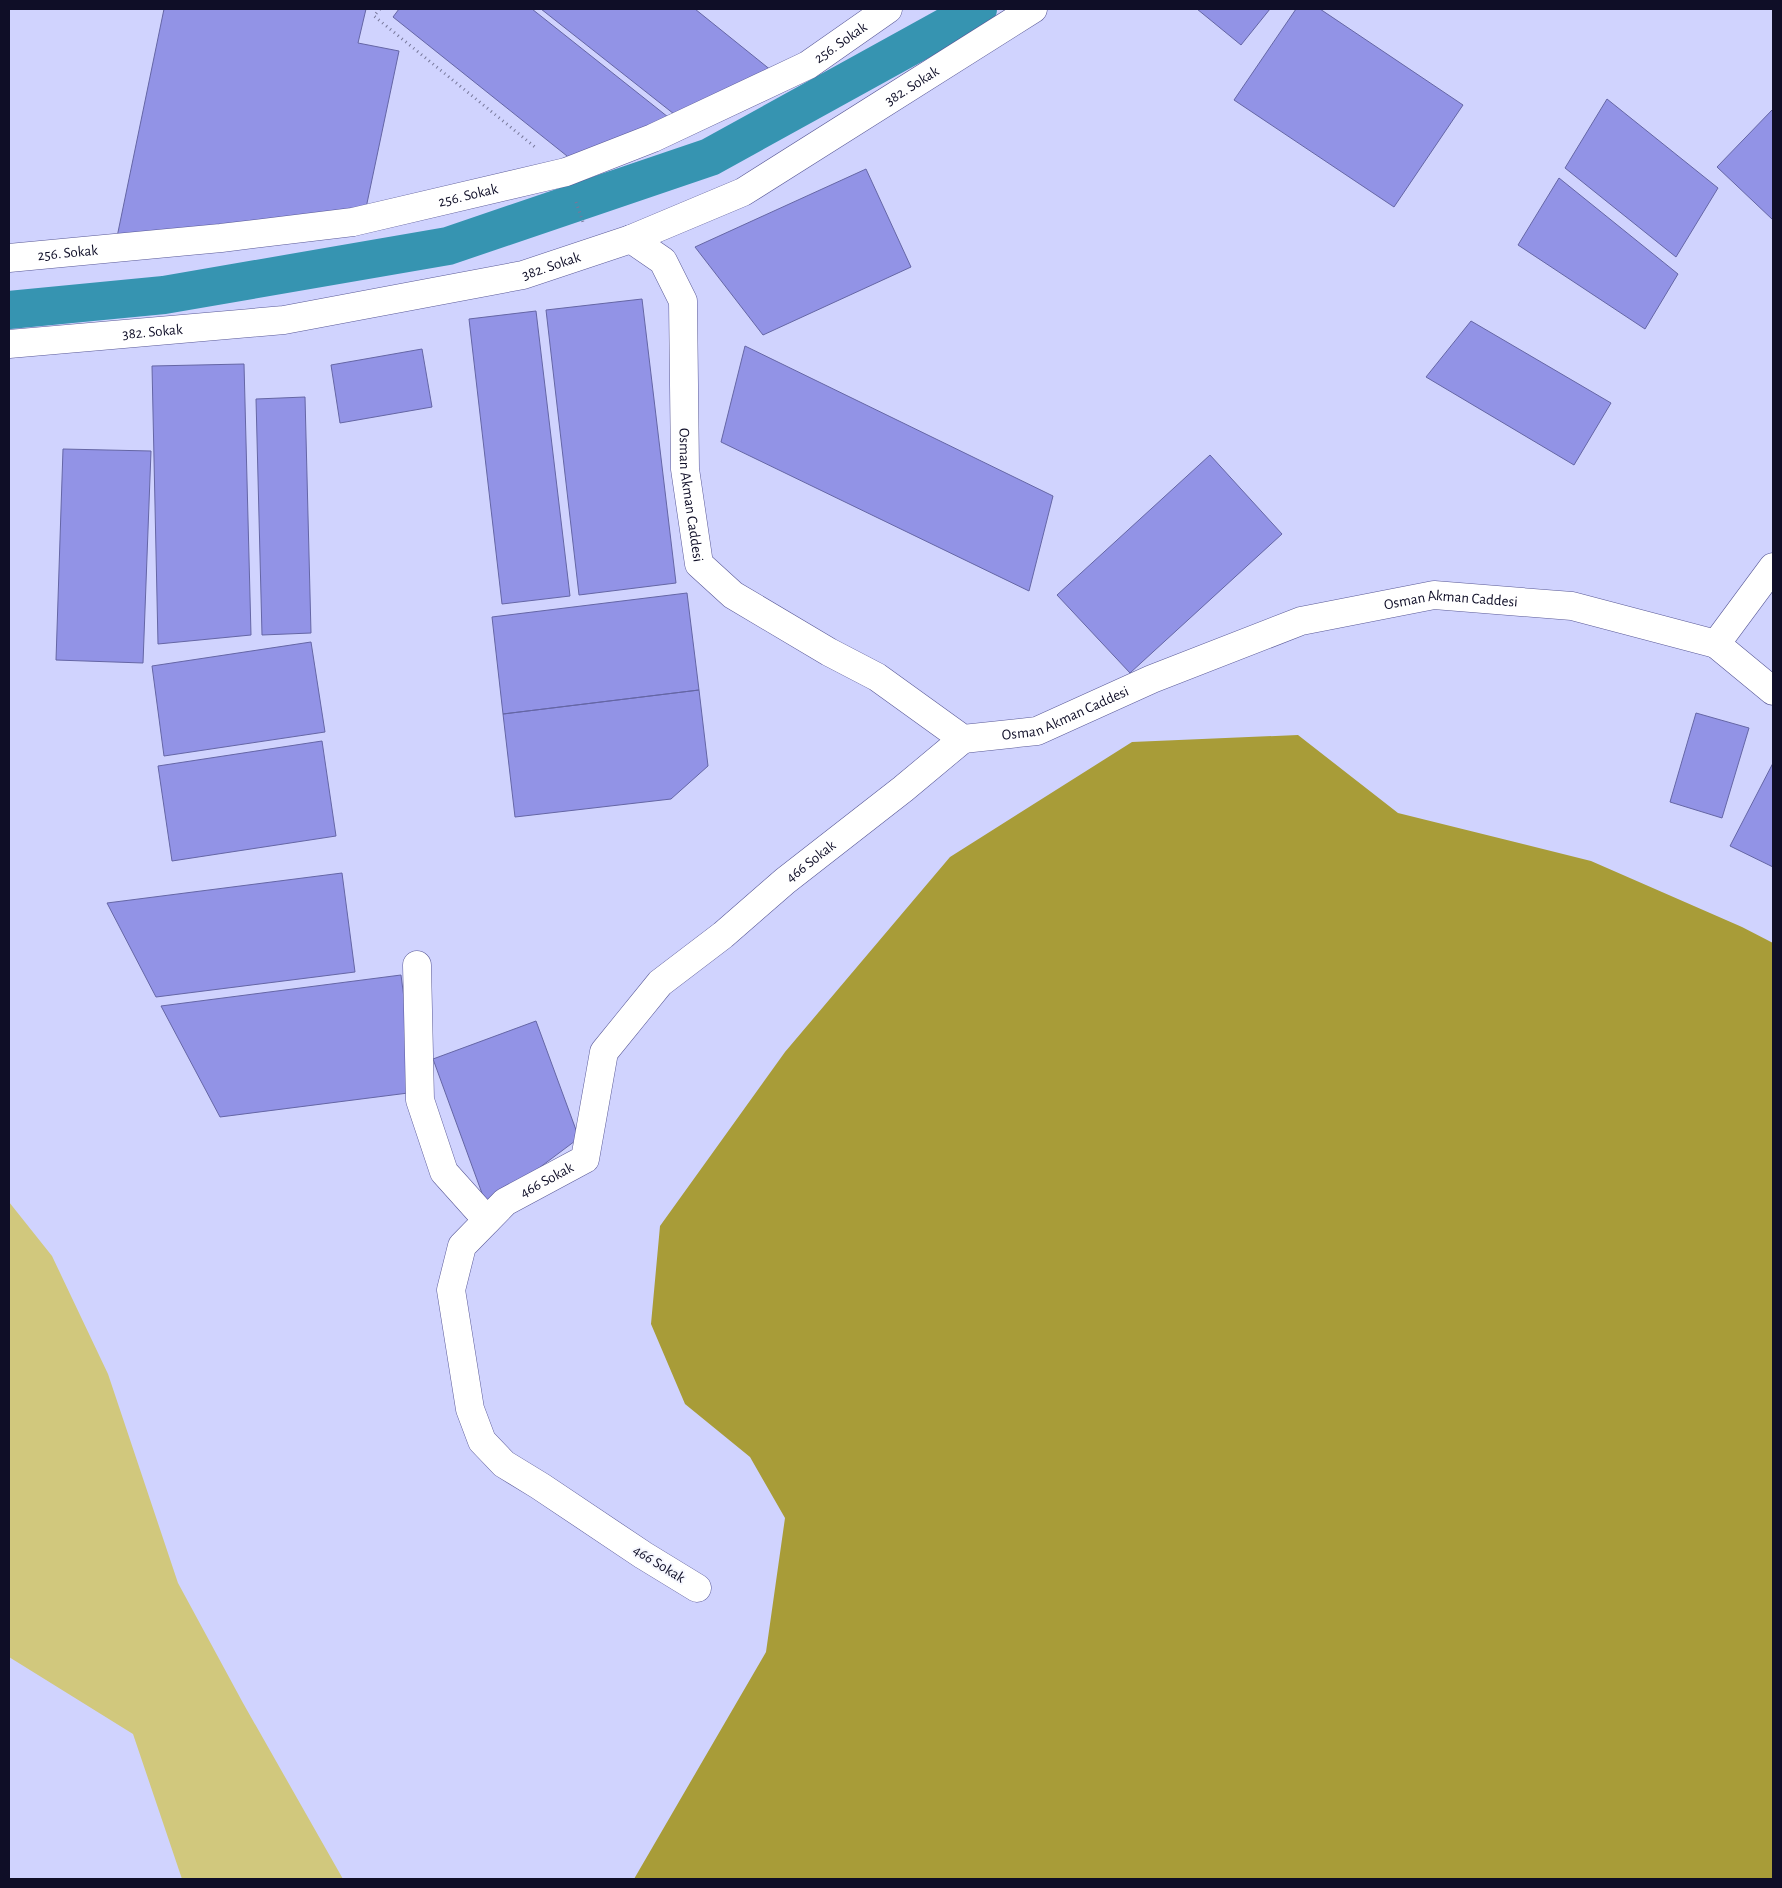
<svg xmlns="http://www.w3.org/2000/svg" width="1782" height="1888" font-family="'Alegreya Sans',sans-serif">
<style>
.green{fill:#d1c87d}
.forest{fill:#a89c38}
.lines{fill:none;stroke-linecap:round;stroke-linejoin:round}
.canal{stroke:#3694b1;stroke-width:38}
.building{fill:#9293e6;stroke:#6566a5}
.minor-casing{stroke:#595997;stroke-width:29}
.path{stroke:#77789a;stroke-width:3;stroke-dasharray:1 4;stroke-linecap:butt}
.minor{stroke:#fff;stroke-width:28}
.labels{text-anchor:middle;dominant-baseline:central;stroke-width:4;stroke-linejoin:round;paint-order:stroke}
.street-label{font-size:15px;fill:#0f0e27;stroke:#f6f7fe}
</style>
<rect width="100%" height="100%" fill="#d0d3fe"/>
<path class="green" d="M9 1202 52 1256 108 1374 178 1583 243 1703 343 1879H182L133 1734 9 1657Z"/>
<path class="forest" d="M1298 735 1398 813 1591 861 1742 927 1773 943V1879H634L766 1652 785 1518 750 1457 685 1404 651 1324 660 1226 785 1052 950 857 1132 742Z"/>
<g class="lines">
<path class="canal" d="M9 310 164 295 448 246 710 157 978 9"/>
</g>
<path class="building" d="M164 9H366L358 43 399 51 366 208 117 237Z
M399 9H532L668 117 572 160 393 17Z
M541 9H695L772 71 674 114Z
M1197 9H1270L1241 45Z
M1296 9H1320L1463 105 1394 207 1234 100Z
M1607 99 1718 188 1676 257 1565 168Z
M1773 109V220L1717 167Z
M866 169 911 267 763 335 695 247Z
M1559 178 1678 274 1645 329 1518 245Z
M642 299 676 583 579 595 546 310Z
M536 311 570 596 502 604 469 319Z
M1471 321 1611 403 1574 465 1426 377Z
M745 346 1053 496 1029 591 721 442Z
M422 349 432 407 340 423 331 365Z
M244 364 251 635 158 644 152 366Z
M305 397 311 633 262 635 256 399Z
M63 449 151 451 143 663 56 660Z
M1210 455 1282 534 1130 673 1057 595Z
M687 593 699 690 503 714 492 617Z
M311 642 325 732 164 756 152 666Z
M699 690 708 766 671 799 515 817 503 714Z
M1696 713 1749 728 1722 818 1670 802Z
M322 741 336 836 172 861 158 766Z
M1773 763V867L1730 846Z
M342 873 355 972 156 997 107 903Z
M401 975 416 1092 220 1117 161 1006Z
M536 1021 579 1138 487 1207 433 1059Z"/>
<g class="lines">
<g class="minor-casing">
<g id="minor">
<path id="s1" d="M631 239 663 261 683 301 685 469 699 564 733 595 829 652 877 677 963 739 1037 731 1152 679 1301 621 1434 595 1572 606 1716 644 1773 567"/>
<path id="s2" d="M9 258 221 238 353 222 566 172 653 138 808 65 888 9"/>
<path id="s3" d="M9 344 284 320 523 275 631 239 743 192 1033 9"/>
<path d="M1716 644 1773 691"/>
<path d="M417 965 420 1100 444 1172 487 1220"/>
<path id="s4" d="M697 1588 643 1555 540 1486 504 1464 482 1441 470 1409 451 1290 462 1246 505 1202 585 1159 604 1052 660 983 723 935 785 881 903 789 963 739"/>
</g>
</g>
<path class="path" d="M380 9 374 16 535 147
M576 202 583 222"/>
<use href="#minor" class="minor"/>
</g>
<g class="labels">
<g class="street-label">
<text stroke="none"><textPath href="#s2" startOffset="869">256. Sokak</textPath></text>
<text stroke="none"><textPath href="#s3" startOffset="954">382. Sokak</textPath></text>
<text stroke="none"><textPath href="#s2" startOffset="464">256. Sokak</textPath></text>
<text stroke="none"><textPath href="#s2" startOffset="59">256. Sokak</textPath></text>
<text stroke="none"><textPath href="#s3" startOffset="549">382. Sokak</textPath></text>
<text stroke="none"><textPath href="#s3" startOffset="144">382. Sokak</textPath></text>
<text stroke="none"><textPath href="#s1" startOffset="278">Osman Akman Caddesi</textPath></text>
<text stroke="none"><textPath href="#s1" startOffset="1178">Osman Akman Caddesi</textPath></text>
<text stroke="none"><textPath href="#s1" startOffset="772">Osman Akman Caddesi</textPath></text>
<text stroke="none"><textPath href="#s4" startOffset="1005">466 Sokak</textPath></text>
<text stroke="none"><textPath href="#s4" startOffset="570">466 Sokak</textPath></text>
<text transform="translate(659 1564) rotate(32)">466 Sokak</text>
</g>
</g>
<rect width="1782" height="1888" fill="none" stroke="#0f0e27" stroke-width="20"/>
</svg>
